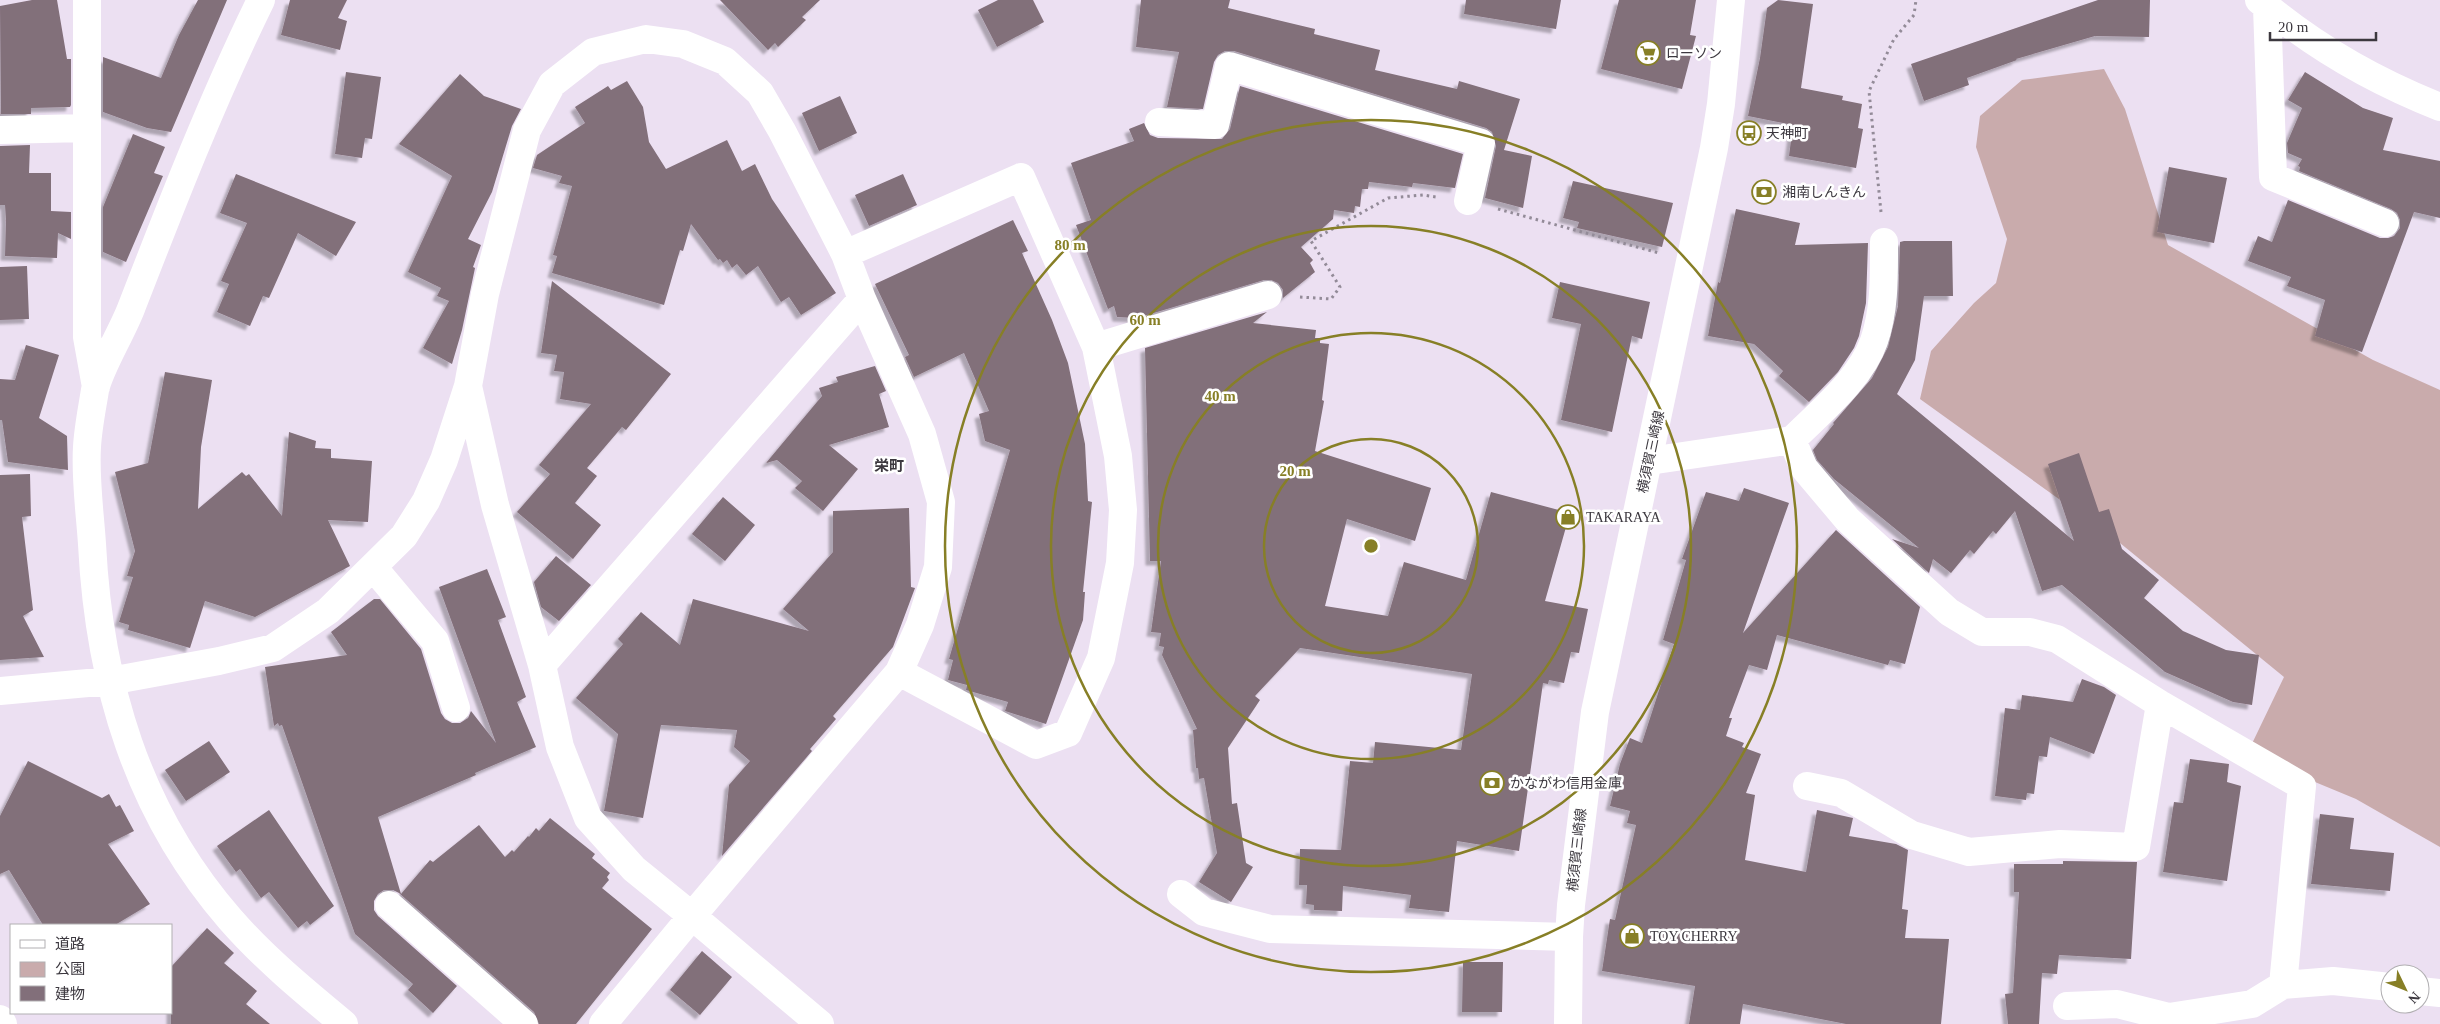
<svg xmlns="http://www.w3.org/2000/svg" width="2440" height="1024" font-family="'Times New Roman','Noto Sans JP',serif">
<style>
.green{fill:#c9abac}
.building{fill:#826f7a;filter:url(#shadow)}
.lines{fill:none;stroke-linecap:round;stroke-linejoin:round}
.path{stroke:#938b98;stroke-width:3;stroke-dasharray:2.5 4;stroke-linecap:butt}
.minor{stroke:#fff;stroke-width:28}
.major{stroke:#fff;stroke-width:28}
.ring{fill:none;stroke:#877f26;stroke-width:2.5}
.labels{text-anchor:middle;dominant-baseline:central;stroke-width:5;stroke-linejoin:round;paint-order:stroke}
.poi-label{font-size:14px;fill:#3c383f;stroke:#fff;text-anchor:start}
.street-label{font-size:14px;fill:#3c383f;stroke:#fff}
.neighbourhood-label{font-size:15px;font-weight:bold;fill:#3c383f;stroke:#fff}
.centre{fill:#877f26;stroke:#fff;stroke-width:2.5}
.ring-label{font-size:15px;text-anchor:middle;font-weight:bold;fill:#877f26;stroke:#fff;stroke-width:5;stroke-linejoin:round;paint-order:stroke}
</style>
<defs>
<filter id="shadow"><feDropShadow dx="-4.5" dy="4.5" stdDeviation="1" flood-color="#0004"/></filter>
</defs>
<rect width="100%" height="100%" fill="#ece0f2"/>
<path class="green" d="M2104 69 2125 109 2168 245 2373 360 2440 390V847L2356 799 2247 754 2284 677 2120 543 1920 399 1931 351 1974 303 1996 283 2007 239 1976 147 1980 116 2022 80Z"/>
<path class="building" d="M32 0H57L67 59H71V105L70 107 31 108V114H1L0 6Z
M198 0H227L171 132 147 128 103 112V57L161 78 179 35Z
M290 0H347L338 18 347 21 340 50 281 35Z
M720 0H820L802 17 806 20 778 47 775 43 768 50Z
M998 0H1033L1044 22 997 47 978 10Z
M1141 0H1230L1228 8 1315 29 1314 34 1380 50 1375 70 1457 89 1459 81 1520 99 1504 150 1532 156 1523 208 1485 198 1496 146 1492 132 1486 128 1234 51H1225L1218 55 1214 62 1203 109 1167 107 1179 52 1136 47Z
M1466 0H1561L1556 29 1464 14Z
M1619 0H1696L1690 35 1696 36 1682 89 1601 69Z
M1778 0 1813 4 1801 88 1843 96 1842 100 1862 104 1858 128 1863 129 1856 168 1789 156 1793 125 1748 116 1760 58 1767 8Z
M2098 0H2150L2149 37 2095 36 2016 59 2017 60 1967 78 1969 85 1924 101 1911 64Z
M346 72 381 77 372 139 365 138 362 158 335 154Z
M2305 72 2363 108 2393 118 2383 150 2440 161V218L2414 212 2362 352 2315 336 2325 300 2287 286 2291 277 2248 261 2258 236 2272 242 2288 200 2380 238H2388L2394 236 2400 228V220L2397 213 2391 209 2299 171 2300 167 2298 166 2302 159 2288 153 2287 143 2302 108 2288 100Z
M460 74 484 96 521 109 512 126 492 192 468 239 481 245 473 267 475 268 462 330 452 364 423 348 449 301 437 296 441 288 408 272 452 176 399 144Z
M627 81 643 107 649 142 666 169 727 140 742 171 755 164 772 199 836 293 801 315 789 297 781 302 758 266 746 275 737 264 732 268 727 260 723 263 720 259 718 260 691 224 683 251 680 250 664 305 552 273 557 256 553 255 572 186 559 183 562 176 533 168 537 155 585 123 575 107 608 86 611 90Z
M1240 86 1463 154 1455 188 1413 183 1412 187 1369 182 1368 189H1362L1360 207 1355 206 1354 213 1334 210 1333 219 1301 247 1313 260 1310 263 1315 272 1283 298V290L1278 283 1271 280H1264L1137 318 1117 317 1114 306 1108 309 1076 225 1091 220 1071 163 1134 141 1129 129 1144 123 1150 135 1158 138 1222 139 1230 129Z
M840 96 857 133 819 151 802 113Z
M133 134 165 147 154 173 163 176 126 262 103 252V207Z
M30 145 29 173H51V211L71 212V239L58 233 57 258 5 256 6 220 5 205H0V146Z
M2169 167 2227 178 2214 243 2157 232Z
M236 174 356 222 336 256 298 233 269 298 263 296 250 326 217 312 229 284 221 281 247 223 220 213Z
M903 174 917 205 869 226 855 195Z
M1573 181 1673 203 1662 247 1577 228 1579 222 1563 218Z
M1736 209 1800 223 1795 245 1868 243 1866 303 1859 336 1854 348 1838 372 1809 402 1779 376 1783 371 1754 344 1708 336 1718 282 1720 283Z
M1013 220 1028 251 1022 253 1052 320 1068 363 1085 444 1088 501 1092 502 1083 592H1085L1083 620 1046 724 1005 711 1008 702 966 690 967 685 948 680 953 660 949 659 1010 450 985 441 979 414 989 411 964 353 914 377 905 357 909 355 875 284Z
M1904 241H1952L1953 296H1924L1915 360 1897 394 2074 541 2048 464 2079 453 2099 512 2109 509 2122 549 2159 580 2144 598 2183 631 2226 650 2259 655 2252 705 2233 702 2165 672 2062 585 2042 591 2015 511 1996 534 1993 531 1974 554 1970 550 1951 573 1933 559 1929 573 1892 539 1919 548 1834 479 1817 460 1813 450 1834 424 1833 423 1872 378 1888 347 1898 306 1900 242Z
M27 266 29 319 0 320V267Z
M552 281 671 374 626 430 622 427 587 468 597 476 575 503 601 525 573 559 517 512 550 474 539 465 591 404 560 399 564 372 554 371 557 355 541 353Z
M1560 282 1650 302 1642 339 1632 336 1612 432 1561 420 1581 324 1552 318Z
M1267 312 1253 323 1316 330 1315 338H1320V343L1329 344 1322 400 1324 401 1315 451 1431 488 1415 541 1347 519 1325 606 1388 616 1404 562 1466 580 1491 492 1570 513 1545 601 1588 609 1579 653 1571 652 1564 683 1549 680 1548 684 1543 683 1519 851 1457 841 1449 912 1409 908 1411 895 1343 886 1342 911 1314 910V905L1306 904 1307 885H1299L1300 849 1341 850 1350 761 1373 763 1375 742 1461 750 1472 674 1300 648 1255 696 1260 700 1228 748 1232 804 1237 803 1246 863 1253 867 1231 902 1199 882 1217 853 1204 778 1199 779 1198 768H1196L1193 730 1197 729 1162 655 1164 647 1159 646 1161 633 1151 632 1161 561H1150L1145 348Z
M26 345 59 355 39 418 67 436 68 470 8 462 2 420H0V379L15 380Z
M875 366 886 391 879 394 889 427 829 445 858 469 823 511 795 488 802 481 777 460 766 463 822 396 819 388 838 382 836 377Z
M165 372 212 380 201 447 198 509 242 472 246 476 249 474 282 516 289 432 316 441 315 448 331 449V458L372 461 368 522 328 520 350 566 255 617 205 601 190 648 128 630 129 625 119 622 133 577 127 576 135 551 115 472 148 463Z
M30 474 31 516 22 517 33 610 23 616 44 657 0 660V475Z
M1744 488 1789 503 1743 633 1836 530 1920 607 1905 664 1890 660 1888 665 1777 635 1767 670 1749 665 1729 718H1732L1726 736 1744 743 1742 747 1761 754 1746 793 1755 795 1745 860 1806 872 1817 810 1853 818 1849 836 1896 844 1908 850 1902 909 1908 910 1905 938 1949 939 1941 1024H1846L1743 1004 1740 1024H1689L1695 986 1602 971 1610 919 1615 920 1636 825 1627 823 1630 811 1610 806 1620 764 1630 738 1642 743 1674 644 1663 640 1686 560 1682 559 1706 492 1739 501Z
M723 497 755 525 725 561 692 534Z
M909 508 911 587 915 588 893 647 833 716 836 719 810 749 812 751 722 856 729 785 750 761 734 747 737 730 661 725 643 818 604 811 618 734 576 698 623 644 618 639 641 612 680 645 693 599 809 631 783 609 833 552V511Z
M556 556 591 585 559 621 541 607 534 582Z
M487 569 506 617 498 620 526 697 517 702 536 747 475 773 476 775 378 817 401 894 430 860 433 862 479 825 505 857 512 850 514 852 528 836 529 837 536 828 539 831 550 818 595 854 592 858 610 873 607 877 609 880 602 888 652 929 576 1024H539L534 1012 399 893 393 890H384L378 894 374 901V910L378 916 457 986 433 1013 408 990 413 984 355 934 282 725 279 726 278 723 274 726 265 667 347 655 331 632 374 599H380L421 649 441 713 445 719 452 723H460L468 718 471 711 496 743 439 587Z
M2082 679 2104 687 2116 695 2094 754 2050 737 2047 757 2039 756 2034 794 2027 793 2026 800 1995 796 2005 708 2020 710 2022 695 2073 702Z
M209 741 230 772 186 801 165 770Z
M2190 759 2229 764 2227 782 2241 786 2227 881 2163 872 2174 802 2183 803Z
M28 761 102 798 109 794 116 807 120 805 134 831 108 844 150 904 115 925H43L9 870 0 874V816Z
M269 810 334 906 310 925 307 921 298 928 269 892 261 898 240 869 236 872 217 846Z
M2320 814 2354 818 2350 849 2394 853 2390 891 2311 884Z
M2063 861 2137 862 2131 959 2059 955 2057 974 2042 973 2039 1024H2008L2005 994 2013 993 2019 892H2014V864H2063Z
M207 928 234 953 224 963 257 991 246 1004 270 1024H171V967Z
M702 951 732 977 700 1015 670 990Z
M1463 962H1503L1502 1012H1462Z"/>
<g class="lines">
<path class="path" d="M1498 209 1659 253
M1881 212 1869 91 1894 39 1914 15 1916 0
M1300 297 1331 299 1340 287 1311 241 1388 198 1423 195 1436 197"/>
<path class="minor" d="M87 0V337L96 387
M261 0C212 100 172 203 132 306 123 331 100 367 95 390 92 409 88 428 87 447 85 479 90 513 92 544 99 683 137 812 230 919 264 958 304 991 344 1024
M2259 0C2313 46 2374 81 2440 107
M2267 7 2273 177 2385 223
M1159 122 1215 125 1229 66 1481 143 1468 201
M0 130 86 128
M845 254 1021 177 1096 347 1118 456 1123 510 1120 563 1101 658 1068 733 1036 745 899 672
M1096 347 1268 295
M1792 440C1820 412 1861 379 1874 341 1885 310 1884 274 1884 242
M1649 461 1792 440 1804 468 1847 519 1949 612 1982 632H2030L2057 639 2160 704 2302 786 2283 985 2252 1004 2169 1017
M373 567 435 641 456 708
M542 665 862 299
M0 691 110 681 219 661 273 648 328 611 404 536 426 501 444 460 468 386
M1807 786 1841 793 1912 835 1969 852 2060 844 2136 847 2160 704
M1181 894 1204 912 1270 929 1569 937
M389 905 524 1024
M2283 985 2333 981 2390 987
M2420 991 2440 993
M2067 1006 2117 1004 2169 1017 2167 1024
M0 1019 3 1024
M603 1024 692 916 835 747 899 672 920 625 938 567 941 502 922 434 862 299 845 254 782 131 760 93 725 61 683 44 646 39 593 52 552 84 527 130 485 294 468 386 495 505 542 665 560 747 588 818 634 869 692 916 820 1024"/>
<path class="major" d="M1568 1024 1569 937 1571 905 1595 712 1714 148 1721 104 1731 0"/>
</g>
<g class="ring">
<circle cx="1371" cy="546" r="107"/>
<circle cx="1371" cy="546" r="213"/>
<circle cx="1371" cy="546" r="320"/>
<circle cx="1371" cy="546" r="426"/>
</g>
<defs>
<g id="supermarket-ring" transform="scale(1.25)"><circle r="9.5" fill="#fff" stroke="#877f26" stroke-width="1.5"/><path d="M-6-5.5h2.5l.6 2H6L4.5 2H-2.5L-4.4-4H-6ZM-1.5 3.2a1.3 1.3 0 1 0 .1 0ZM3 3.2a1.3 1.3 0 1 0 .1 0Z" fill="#877f26"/></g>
<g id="bus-ring" transform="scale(1.25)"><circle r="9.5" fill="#fff" stroke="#877f26" stroke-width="1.5"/><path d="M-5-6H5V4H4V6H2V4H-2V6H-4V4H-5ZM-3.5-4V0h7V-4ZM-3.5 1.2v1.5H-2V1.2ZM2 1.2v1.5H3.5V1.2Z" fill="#877f26"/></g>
<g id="bank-ring" transform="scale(1.25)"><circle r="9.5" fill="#fff" stroke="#877f26" stroke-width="1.5"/><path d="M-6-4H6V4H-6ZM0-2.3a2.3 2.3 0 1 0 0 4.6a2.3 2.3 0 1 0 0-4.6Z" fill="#877f26"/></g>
<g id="shop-ring" transform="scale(1.25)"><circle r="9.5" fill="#fff" stroke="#877f26" stroke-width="1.5"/><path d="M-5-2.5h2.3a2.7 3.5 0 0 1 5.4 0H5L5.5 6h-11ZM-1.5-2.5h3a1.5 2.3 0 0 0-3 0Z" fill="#877f26"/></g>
</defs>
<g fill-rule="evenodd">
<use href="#supermarket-ring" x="1648" y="53"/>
<use href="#bus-ring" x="1749" y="133"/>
<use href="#bank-ring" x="1764" y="192"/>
<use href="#shop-ring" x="1568" y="517"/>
<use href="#bank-ring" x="1492" y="783"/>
<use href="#shop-ring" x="1632" y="936"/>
</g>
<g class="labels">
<g class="poi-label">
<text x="1666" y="53">ローソン</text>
<text x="1766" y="133">天神町</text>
<text x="1782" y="192">湘南しんきん</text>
<text x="1586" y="517">TAKARAYA</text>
<text x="1510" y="783">かながわ信用金庫</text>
<text x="1650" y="936">TOY CHERRY</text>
</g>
<g class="street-label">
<text transform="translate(1651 452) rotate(-78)">横須賀三崎線</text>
<text transform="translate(1577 850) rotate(-84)">横須賀三崎線</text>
</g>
<g class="neighbourhood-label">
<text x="889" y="466">栄町</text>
</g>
</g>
<circle cx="1371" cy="546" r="8" class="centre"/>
<g class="ring-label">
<text x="1070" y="250">80 m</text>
<text x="1145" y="325">60 m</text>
<text x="1220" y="401">40 m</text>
<text x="1295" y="476">20 m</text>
</g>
<rect x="10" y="924" width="162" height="90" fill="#ffffff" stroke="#b1afb2"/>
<rect x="20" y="940" width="25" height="8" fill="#ffffff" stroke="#b1afb2"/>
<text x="55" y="949" font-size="15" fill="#3c383f">道路</text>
<rect x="20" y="962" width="25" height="15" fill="#c9abac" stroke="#b1afb2"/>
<text x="55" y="974" font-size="15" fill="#3c383f">公園</text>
<rect x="20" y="986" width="25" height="15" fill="#826f7a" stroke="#b1afb2"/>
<text x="55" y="999" font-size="15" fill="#3c383f">建物</text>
<g transform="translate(2405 989) rotate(133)"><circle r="24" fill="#ffffff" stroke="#b1afb2"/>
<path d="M0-4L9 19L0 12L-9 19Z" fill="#877f26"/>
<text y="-8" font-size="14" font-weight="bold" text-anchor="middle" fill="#3c383f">N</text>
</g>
<path d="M2270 32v8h106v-8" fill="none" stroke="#3c383f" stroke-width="2.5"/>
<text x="2278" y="32" font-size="15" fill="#3c383f" stroke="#ffffff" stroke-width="4" paint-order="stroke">20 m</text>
</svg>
